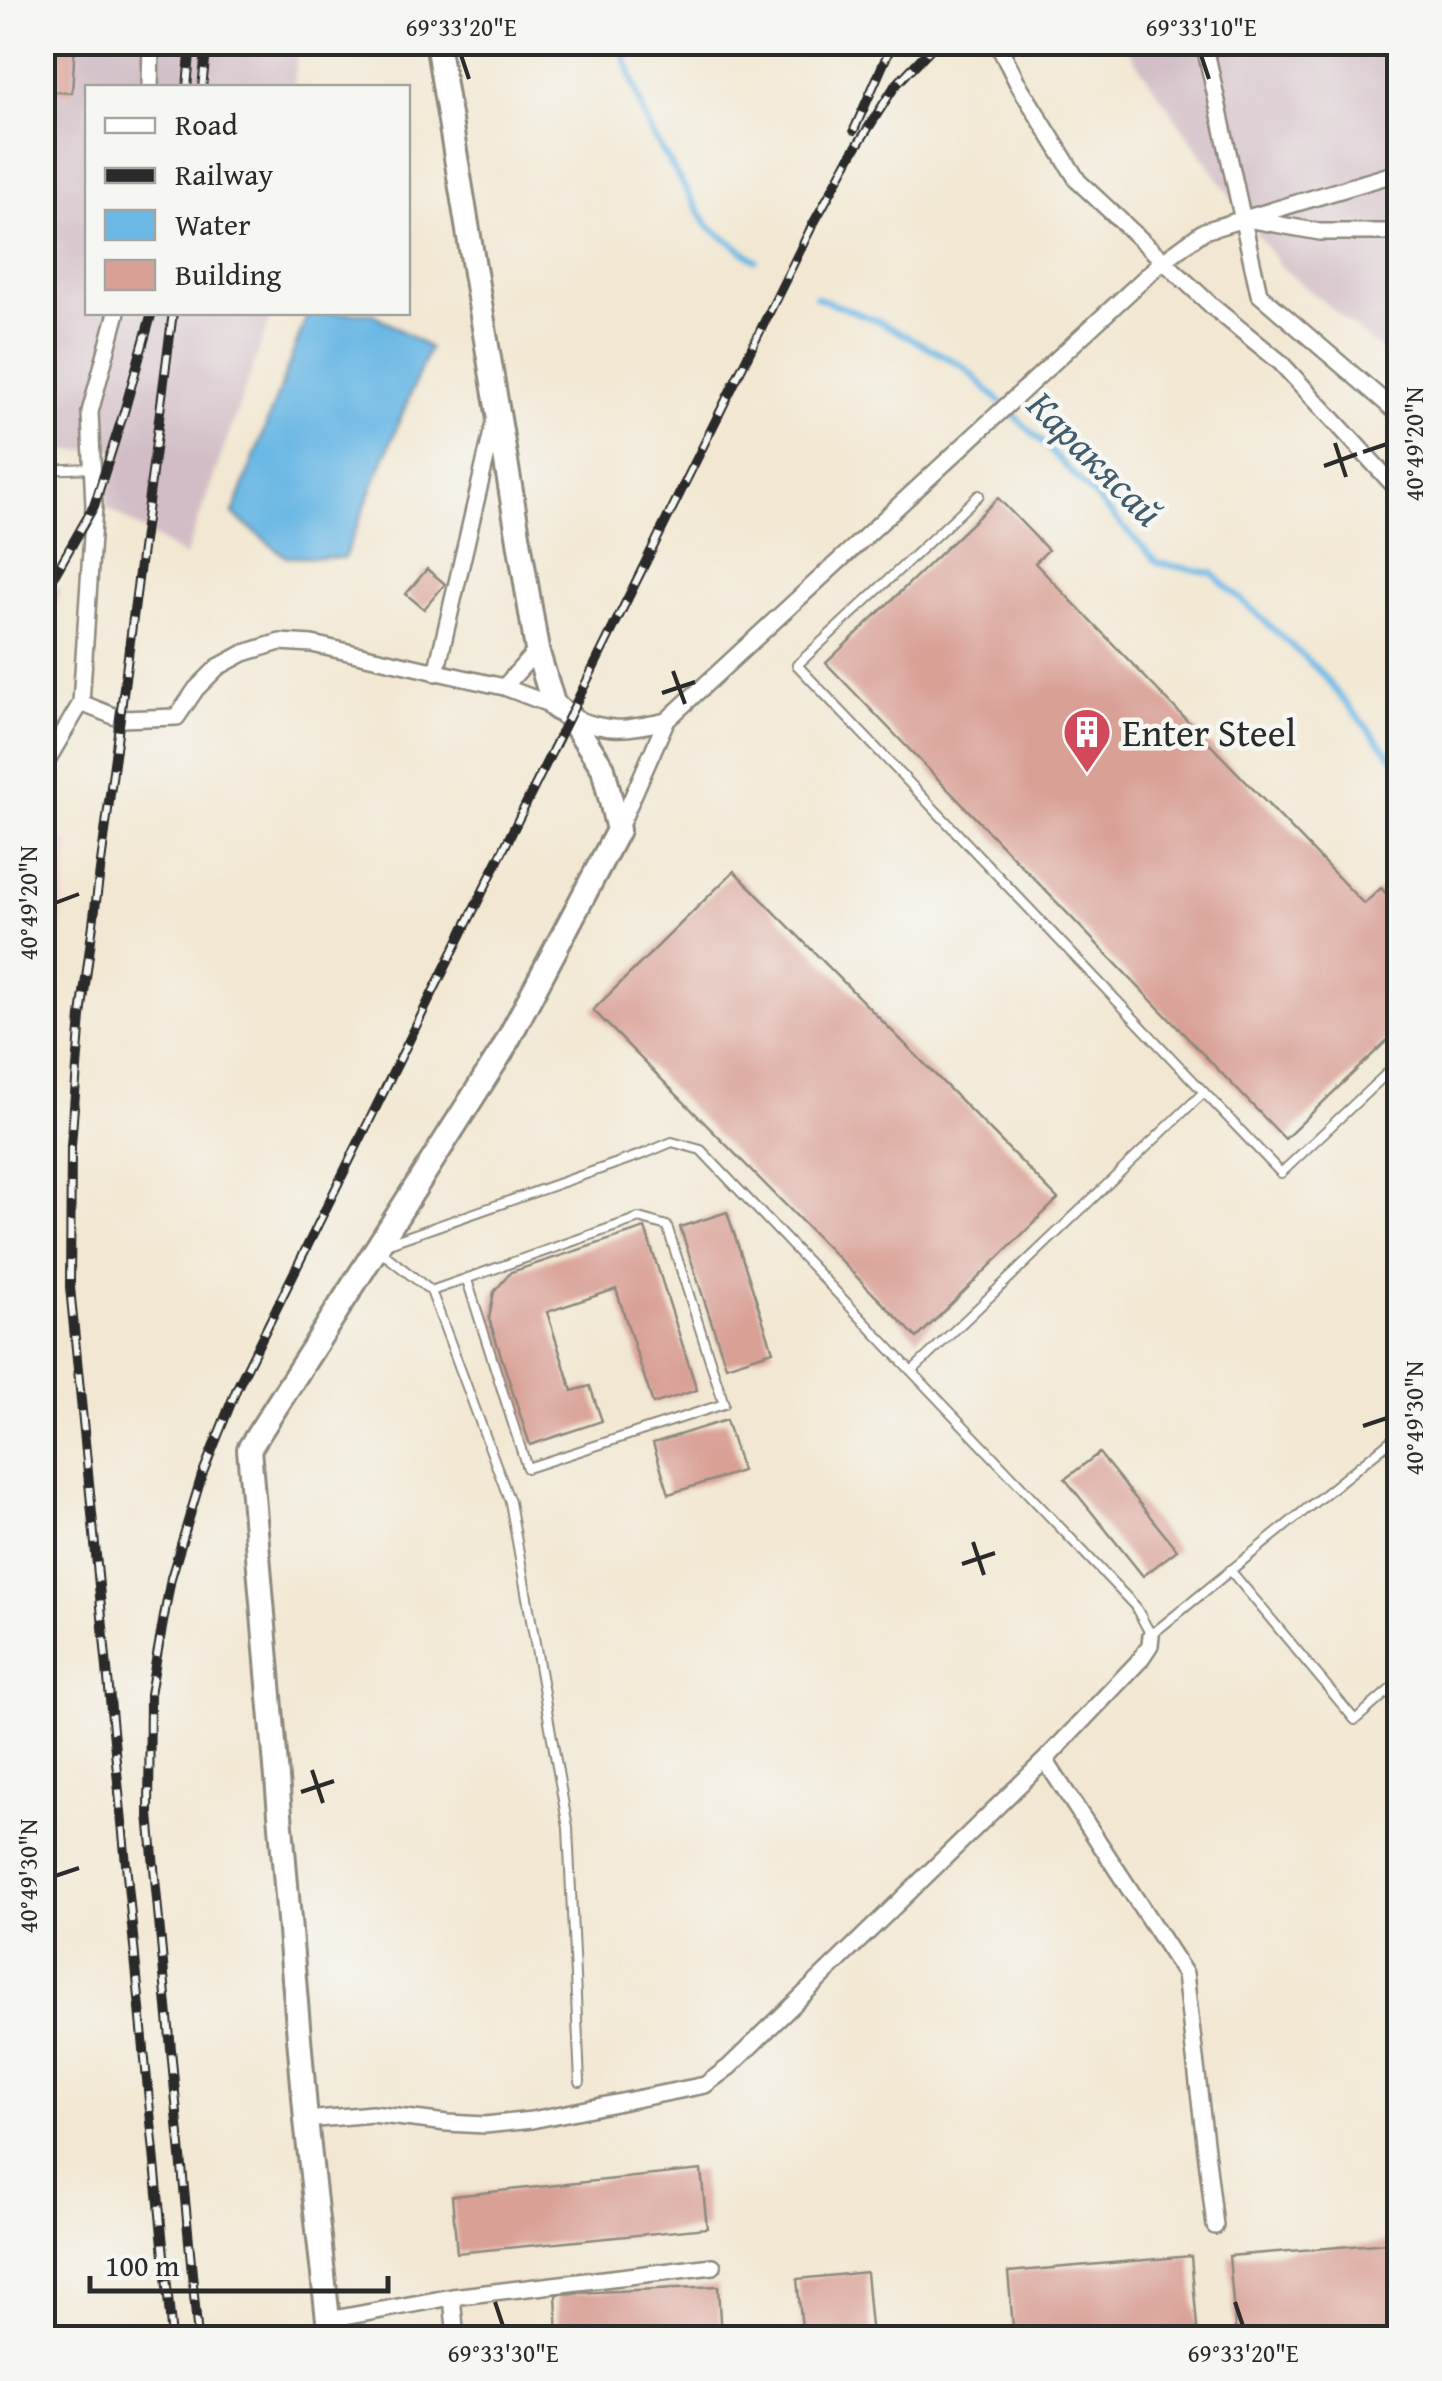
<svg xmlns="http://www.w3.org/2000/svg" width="1442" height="2381" font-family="'Gentium Book Plus',serif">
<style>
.built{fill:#f7cfd1}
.industrial{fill:#d2bdc6}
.water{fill:#6bb8e5;stroke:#4b7288;stroke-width:2.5}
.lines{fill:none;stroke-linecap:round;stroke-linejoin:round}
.stream{stroke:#6bb8e5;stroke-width:6}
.building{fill:#d9a096}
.lane-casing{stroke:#8e897e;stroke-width:12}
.street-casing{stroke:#8e897e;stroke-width:20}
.secondary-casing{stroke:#8e897e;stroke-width:28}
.lane{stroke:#fff;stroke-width:8}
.street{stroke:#fff;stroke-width:15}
.secondary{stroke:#fff;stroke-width:22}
.rail-casing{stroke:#2b2b2b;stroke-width:10}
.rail{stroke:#f6f6f2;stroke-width:6;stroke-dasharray:19;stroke-linecap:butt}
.ticks{fill:none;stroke:#2b2b2b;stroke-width:4}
.labels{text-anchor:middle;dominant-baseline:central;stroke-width:9;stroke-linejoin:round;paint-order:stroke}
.poi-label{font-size:38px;fill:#2b2b2b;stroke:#f6f6f2;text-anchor:start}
.water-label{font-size:40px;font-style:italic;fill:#415c6c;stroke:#f6f6f2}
.neatline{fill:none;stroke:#2b2b2b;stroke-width:4}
.ticks-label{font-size:25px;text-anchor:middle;fill:#2b2b2b}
</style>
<rect width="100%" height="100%" fill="#f6f6f2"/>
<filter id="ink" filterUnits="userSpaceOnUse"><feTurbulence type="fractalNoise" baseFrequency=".01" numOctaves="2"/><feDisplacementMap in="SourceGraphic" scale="20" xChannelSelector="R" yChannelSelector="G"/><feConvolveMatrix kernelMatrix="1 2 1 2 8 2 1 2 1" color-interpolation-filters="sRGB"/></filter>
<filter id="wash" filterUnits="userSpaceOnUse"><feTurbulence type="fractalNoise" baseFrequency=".0048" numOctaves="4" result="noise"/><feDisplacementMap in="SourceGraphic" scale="40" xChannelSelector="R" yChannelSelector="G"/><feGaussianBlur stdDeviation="2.25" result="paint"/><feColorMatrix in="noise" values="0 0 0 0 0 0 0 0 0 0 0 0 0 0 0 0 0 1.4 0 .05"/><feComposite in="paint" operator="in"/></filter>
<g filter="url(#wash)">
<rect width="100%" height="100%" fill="#f2e7d2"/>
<path class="built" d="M43 839 70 843 43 1123H42Z"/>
<path class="industrial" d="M42 43H298L294 87 88 88V312L272 313 185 557 105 506 115 450 43 451Z
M1123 43H1399V365L1279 265Z
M43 582 60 589 43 652Z"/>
<path class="water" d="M308 313H372L429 348 344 558 286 557 233 514Z"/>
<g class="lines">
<path class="stream" d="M620 42 649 129 708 226 756 260
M816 297 878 321 963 366 1046 446 1158 563 1212 573 1317 669 1400 766"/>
</g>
<g id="blocks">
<path class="building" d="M42 42H75L72 93 42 91Z
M998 498 1048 550 1035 563 1364 904 1381 888 1400 907V1028L1285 1139 826 663Z
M427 569 445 584 424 609 406 594Z
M734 871 1058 1199 917 1338 593 1010Z
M727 1212 773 1351 726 1366 680 1227Z
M645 1228 697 1390 653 1404 616 1289 547 1312 572 1391 590 1386 602 1421 530 1445 489 1319 494 1292 511 1272Z
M726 1420 742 1471 669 1494 653 1443Z
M1099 1453 1177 1550 1143 1576 1065 1479Z
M701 2170 707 2228 457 2253 452 2196Z
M1400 2242V2338H1236L1229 2256Z
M1191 2256 1198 2338H1014L1008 2272Z
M866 2272 872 2338H803L797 2279Z
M718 2286 721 2338H558L556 2294Z"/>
</g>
</g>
<g filter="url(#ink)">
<use href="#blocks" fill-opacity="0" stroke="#8e897e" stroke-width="2.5"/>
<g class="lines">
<g class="lane-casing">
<path id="lane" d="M42 470 92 468
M979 495 797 665 1281 1173 1400 1061
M389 1243 646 1153 672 1142 701 1150 1135 1606 1151 1635 1400 1433
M379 1250 431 1291 510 1502 568 1828 580 2082
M431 1291 639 1218 667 1226 724 1404 527 1468 467 1280
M912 1371 1204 1092
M1230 1570 1355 1720 1400 1681"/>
</g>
<g class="street-casing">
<path id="street" d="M997 42 1017 82 1078 181 1213 307 1280 362 1400 492
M1204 42 1259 294 1400 415
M150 88 151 42
M1247 219 1320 232H1400
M436 673 495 419
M504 687 537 650
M81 703 121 719 177 717 196 689 218 667 244 653 280 642 312 644 504 687 554 706
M569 716C609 733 625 730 666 721
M42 769 81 703 94 506 90 412 117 312
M618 830 666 721 1163 261 1204 231 1400 172
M1045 1760 1185 1974 1215 2226
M306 2120 372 2114 447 2123 485 2125 532 2120 705 2085 729 2067 1045 1760 1140 1660 1150 1645 1151 1635
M452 2297 456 2338
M328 2320 452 2297 713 2266"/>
</g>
<g class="secondary-casing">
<path id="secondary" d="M330 2338 306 2120 249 1449 502 1051 618 830 603 768 569 716 554 706 537 650 437 42"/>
</g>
<use href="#lane" class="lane"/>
<use href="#street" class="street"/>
<use href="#secondary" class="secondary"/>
<g class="rail-casing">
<path id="rail" d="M187 88 191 42
M202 88 207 42
M854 130 893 42
M42 597 94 506 124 412 152 312
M172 2338 70 1287 71 1146 81 1016 173 312
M198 2338 149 1814 150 1694 171 1578 202 1475 237 1388 812 226 853 152 895 86 937 42"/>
</g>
<use href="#rail" class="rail"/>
</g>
</g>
<path class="ticks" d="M461 55 469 79M1201 55 1209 79M1335 443 1346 477M1363 452 1387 444M1324 466 1357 454M673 671 685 704M662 693 695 682M55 903 79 894M1363 1426 1387 1418M973 1542 984 1575M962 1564 995 1553M312 1770 323 1803M301 1792 334 1781M55 1876 79 1868M495 2302 503 2326M1235 2302 1243 2326"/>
<defs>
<g id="building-pin" transform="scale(2.5)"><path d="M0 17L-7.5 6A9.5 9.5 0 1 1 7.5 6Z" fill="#d1495b" stroke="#f6f6f2"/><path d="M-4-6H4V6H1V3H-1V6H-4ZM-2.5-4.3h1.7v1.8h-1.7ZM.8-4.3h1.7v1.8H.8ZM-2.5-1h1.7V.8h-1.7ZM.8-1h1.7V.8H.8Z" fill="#fff"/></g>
</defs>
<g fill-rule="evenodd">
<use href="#building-pin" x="1087" y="732"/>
</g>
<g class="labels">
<g class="poi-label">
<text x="1122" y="732">Enter Steel</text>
</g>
<g class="water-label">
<text transform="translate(1096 458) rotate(45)">Каракясай</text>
</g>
</g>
<rect width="1442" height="2381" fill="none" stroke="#f6f6f2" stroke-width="110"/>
<rect x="85" y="85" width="325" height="230" fill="#f6f6f2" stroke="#a5a5a2" stroke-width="2.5"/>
<rect x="105" y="118" width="50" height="15" fill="#ffffff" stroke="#a5a5a2" stroke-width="2.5"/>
<text x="175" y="135" font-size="30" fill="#2b2b2b">Road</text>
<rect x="105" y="168" width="50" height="15" fill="#2b2b2b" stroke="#a5a5a2" stroke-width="2.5"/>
<text x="175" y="185" font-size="30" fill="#2b2b2b">Railway</text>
<rect x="105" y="210" width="50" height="30" fill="#6bb8e5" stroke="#a5a5a2" stroke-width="2.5"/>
<text x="175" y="235" font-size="30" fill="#2b2b2b">Water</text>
<rect x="105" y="260" width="50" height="30" fill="#d9a096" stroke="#a5a5a2" stroke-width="2.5"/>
<text x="175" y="285" font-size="30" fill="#2b2b2b">Building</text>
<path d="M90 2276v15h298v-15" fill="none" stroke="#2b2b2b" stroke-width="5"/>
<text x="105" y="2276" font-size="30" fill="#2b2b2b" stroke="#f6f6f2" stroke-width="8" paint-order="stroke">100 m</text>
<rect x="55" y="55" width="1332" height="2271" class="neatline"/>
<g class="ticks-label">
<text x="461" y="36">69°33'20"E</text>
<text x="1201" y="36">69°33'10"E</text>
<text transform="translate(1414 444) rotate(-90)" y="9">40°49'20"N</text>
<text transform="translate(28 903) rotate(-90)" y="9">40°49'20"N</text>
<text transform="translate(1414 1418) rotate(-90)" y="9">40°49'30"N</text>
<text transform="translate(28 1876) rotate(-90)" y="9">40°49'30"N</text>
<text x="503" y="2362">69°33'30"E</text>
<text x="1243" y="2362">69°33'20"E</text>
</g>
</svg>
